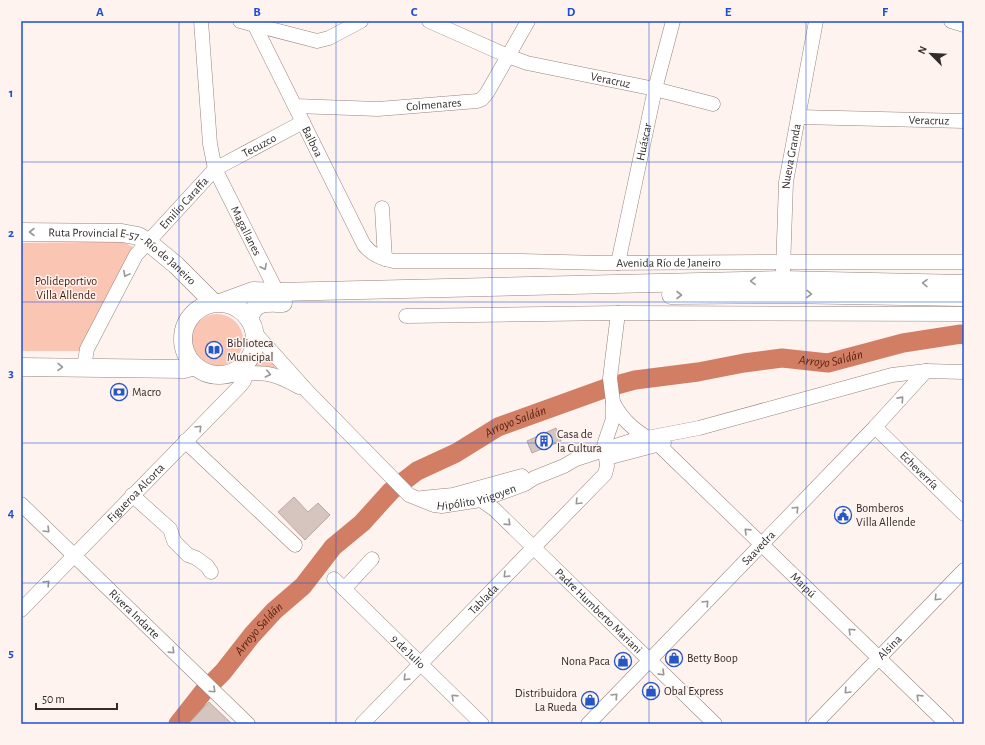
<svg xmlns="http://www.w3.org/2000/svg" width="985" height="745" font-family="'Alegreya Sans',sans-serif">
<style>
.green{fill:#fbc5b3}
.lines{fill:none;stroke-linecap:round;stroke-linejoin:round}
.river{stroke:#d17e64;stroke-width:19}
.building{fill:#d6c4be;stroke:#baa9a3}
.minor-casing{stroke:#95847f;stroke-width:15}
.major-casing{stroke:#95847f;stroke-width:19}
.minor{stroke:#fff;stroke-width:14}
.major{stroke:#fff;stroke-width:18}
.oneway{stroke:#999694}
.grid{fill:none;stroke:#1d4ed8;stroke-width:1;stroke-opacity:0.55}
.labels{text-anchor:middle;dominant-baseline:central;stroke-width:3;stroke-linejoin:round;paint-order:stroke}
.street-label{font-size:12px;fill:#332c2a;stroke:#fff3f0}
.park-label{font-size:12px;fill:#4c1806;stroke:#fff3f0}
.poi-label{font-size:12px;fill:#332c2a;stroke:#fff3f0;text-anchor:start}
.water-label{font-size:13px;font-style:italic;fill:#5a2412;stroke:#fff3f0}
.neatline{fill:none;stroke:#1d4ed8;stroke-width:1.5}
.grid-label{font-size:13px;text-anchor:middle;font-weight:bold;fill:#1d4ed8}
</style>
<rect width="100%" height="100%" fill="#fff3f0"/>
<path class="green" d="M88 242H123L137 249 84 351H21V243Z
M191 340a26 26 0 1 1 52 0a26 26 0 1 1-52 0Z
M261 351 277 369 254 366Z"/>
<g class="lines">
<path class="river" id="s1" d="M178 724 204 691 223 672 252 635 274 611 303 586 333 547 362 523 391 491 417 471 456 453 498 427 609 387 635 380 698 372 744 363 782 358 828 363 903 343 961 334 964 335"/>
</g>
<path class="building" d="M556 428 561 441 532 453 527 441Z
M294 497 308 512 318 503 330 515 305 540 278 512Z
M209 702 232 724H188Z"/>
<g class="lines">
<g class="minor-casing">
<g id="minor">
<path id="s2" d="M201 21 210 144 215 169 277 292"/>
<path d="M240 21 317 41 329 38 361 21"/>
<path id="s3" d="M429 21 508 56 527 63 655 89 713 104"/>
<path d="M951 21 964 25"/>
<path id="s4" d="M255 26 364 245C372 255 381 259 394 261H522L602 263 784 262H964"/>
<path id="s5" d="M295 106 378 109 477 101 482 99 487 93 528 21"/>
<path id="s6" d="M798 117 964 121"/>
<path d="M382 208 385 259"/>
<path id="s7" d="M618 263 655 89 673 21"/>
<path id="s8" d="M783 270 786 182 816 21"/>
<path d="M406 316 618 313 964 314"/>
<path id="s9" d="M255 333 308 392 409 495 434 505 442 506 481 500 525 484 534 478 564 466 576 459 631 441 699 428 892 375 926 371 964 372"/>
<path id="s10" d="M84 367 87 349 136 255 215 169 303 122"/>
<path d="M229 375C261 372 270 370 299 387"/>
<path id="s11" d="M613 402C623 423 640 434 659 445L947 724"/>
<path id="s12" d="M875 427 964 514"/>
<path d="M185 441 295 545"/>
<path d="M607 458 664 443"/>
<path d="M132 495 170 529 174 541 188 555 196 558 207 566 211 572"/>
<path d="M422 498 453 495 522 476"/>
<path id="s13" d="M481 500 494 509 715 724"/>
<path id="s14" d="M21 504 248 724"/>
<path id="s15" d="M334 579 482 724"/>
<path d="M344 589 372 559"/>
<path id="s16" d="M21 610 239 387 244 381 250 356"/>
<path id="s17" d="M362 724 605 474 607 466 606 458 605 442 613 419V402L610 378 618 313"/>
<path id="s18" d="M588 724 875 427 926 371"/>
<path id="s19" d="M815 724 964 570"/>
</g>
</g>
<g class="major-casing">
<g id="major">
<path id="s20" d="M21 232 122 233 138 236 148 242 176 265 213 302"/>
<path d="M671 295 782 294 964 297"/>
<path d="M223 302 253 291 277 292 782 280 964 284"/>
<circle cx="219" cy="339" r="36"/>
<path d="M249 318C256 300 266 303 283 303"/>
<path d="M21 367 184 369 195 366"/>
</g>
</g>
<use href="#minor" class="minor"/>
<use href="#major" class="major"/>
</g>
<defs><path id="oneway-chevron" d="M-2-3.5L2.5 0L-2 3.5" fill="none" stroke-width="1.6" stroke-linecap="round" stroke-linejoin="round"/></defs>
<g class="oneway">
<use href="#oneway-chevron" transform="translate(32 232) rotate(-180)"/>
<use href="#oneway-chevron" transform="translate(264 267) rotate(63)"/>
<use href="#oneway-chevron" transform="translate(126 274) rotate(118)"/>
<use href="#oneway-chevron" transform="translate(753 281) rotate(179)"/>
<use href="#oneway-chevron" transform="translate(925 283) rotate(-179)"/>
<use href="#oneway-chevron" transform="translate(809 294) rotate(1)"/>
<use href="#oneway-chevron" transform="translate(679 295)"/>
<use href="#oneway-chevron" transform="translate(60 367) rotate(1)"/>
<use href="#oneway-chevron" transform="translate(268 374) rotate(12)"/>
<use href="#oneway-chevron" transform="translate(901 399) rotate(-48)"/>
<use href="#oneway-chevron" transform="translate(199 428) rotate(-45)"/>
<use href="#oneway-chevron" transform="translate(578 502) rotate(134)"/>
<use href="#oneway-chevron" transform="translate(796 509) rotate(-46)"/>
<use href="#oneway-chevron" transform="translate(508 523) rotate(44)"/>
<use href="#oneway-chevron" transform="translate(47 530) rotate(45)"/>
<use href="#oneway-chevron" transform="translate(747 531) rotate(-136)"/>
<use href="#oneway-chevron" transform="translate(506 575) rotate(135)"/>
<use href="#oneway-chevron" transform="translate(47 583) rotate(-46)"/>
<use href="#oneway-chevron" transform="translate(937 598) rotate(134)"/>
<use href="#oneway-chevron" transform="translate(706 603) rotate(-46)"/>
<use href="#oneway-chevron" transform="translate(851 631) rotate(-136)"/>
<use href="#oneway-chevron" transform="translate(172 651) rotate(44)"/>
<use href="#oneway-chevron" transform="translate(662 673) rotate(44)"/>
<use href="#oneway-chevron" transform="translate(406 678) rotate(134)"/>
<use href="#oneway-chevron" transform="translate(213 690) rotate(43)"/>
<use href="#oneway-chevron" transform="translate(847 691) rotate(134)"/>
<use href="#oneway-chevron" transform="translate(615 696) rotate(-46)"/>
<use href="#oneway-chevron" transform="translate(454 697) rotate(-136)"/>
<use href="#oneway-chevron" transform="translate(919 697) rotate(-136)"/>
</g>
<path class="grid" d="M179 21V724M336 21V724M492 21V724M649 21V724M806 21V724M21 162H964M21 302H964M21 443H964M21 583H964"/>
<defs>
<g id="library-ring" transform="scale(0.9)"><circle r="9.5" fill="#fff3f0" stroke="#2757c5" stroke-width="1.5"/><path d="M-6-4Q-3-5.5-.7-3.5V5Q-3 3-6 4ZM6-4Q3-5.5 .7-3.5V5Q3 3 6 4Z" fill="#2757c5"/></g>
<g id="bank-ring" transform="scale(0.9)"><circle r="9.5" fill="#fff3f0" stroke="#2757c5" stroke-width="1.5"/><path d="M-6-4H6V4H-6ZM0-2.3a2.3 2.3 0 1 0 0 4.6a2.3 2.3 0 1 0 0-4.6Z" fill="#2757c5"/></g>
<g id="building-ring" transform="scale(0.9)"><circle r="9.5" fill="#fff3f0" stroke="#2757c5" stroke-width="1.5"/><path d="M-4-6H4V6H1V3H-1V6H-4ZM-2.5-4.3h1.7v1.8h-1.7ZM.8-4.3h1.7v1.8H.8ZM-2.5-1h1.7V.8h-1.7ZM.8-1h1.7V.8H.8Z" fill="#2757c5"/></g>
<g id="civic-ring" transform="scale(0.9)"><circle r="9.5" fill="#fff3f0" stroke="#2757c5" stroke-width="1.5"/><path d="M-.6-6.5H3V-4.5H.6V-3L4-1V1h2V6H-6V1h2V-1L-.6-3ZM-1.2 2.5V6h2.4V2.5Z" fill="#2757c5"/></g>
<g id="shop-ring" transform="scale(0.9)"><circle r="9.5" fill="#fff3f0" stroke="#2757c5" stroke-width="1.5"/><path d="M-5-2.5h2.3a2.7 3.5 0 0 1 5.4 0H5L5.5 6h-11ZM-1.5-2.5h3a1.5 2.3 0 0 0-3 0Z" fill="#2757c5"/></g>
</defs>
<g fill-rule="evenodd">
<use href="#library-ring" x="214" y="350"/>
<use href="#bank-ring" x="119" y="392"/>
<use href="#building-ring" x="544" y="441"/>
<use href="#civic-ring" x="843" y="515"/>
<use href="#shop-ring" x="674" y="658"/>
<use href="#shop-ring" x="623" y="661"/>
<use href="#shop-ring" x="651" y="691"/>
<use href="#shop-ring" x="590" y="700"/>
</g>
<g class="labels">
<g class="street-label">
<text stroke="none"><textPath href="#s3" startOffset="192">Veracruz</textPath></text>
<text stroke="none"><textPath href="#s5" startOffset="139">Colmenares</textPath></text>
<text stroke="none"><textPath href="#s6" startOffset="131">Veracruz</textPath></text>
<text stroke="none"><textPath href="#s4" startOffset="129">Balboa</textPath></text>
<text stroke="none"><textPath href="#s7" startOffset="124">Huáscar</textPath></text>
<text stroke="none"><textPath href="#s10" startOffset="291">Tecuzco</textPath></text>
<text stroke="none"><textPath href="#s8" startOffset="114">Nueva Granda</textPath></text>
<text stroke="none"><textPath href="#s10" startOffset="195">Emilio Caraffa</textPath></text>
<text stroke="none"><textPath href="#s2" startOffset="218">Magallanes</textPath></text>
<text stroke="none"><textPath href="#s20" startOffset="109">Ruta Provincial E-57 - Río de Janeiro</textPath></text>
<text stroke="none"><textPath href="#s4" startOffset="554">Avenida Río de Janeiro</textPath></text>
<text stroke="none"><textPath href="#s12" startOffset="62">Echeverría</textPath></text>
<text stroke="none"><textPath href="#s16" startOffset="164">Figueroa Alcorta</textPath></text>
<text stroke="none"><textPath href="#s9" startOffset="294">Hipólito Yrigoyen</textPath></text>
<text stroke="none"><textPath href="#s18" startOffset="245">Saavedra</textPath></text>
<text stroke="none"><textPath href="#s11" startOffset="265">Maipú</textPath></text>
<text stroke="none"><textPath href="#s17" startOffset="174">Tablada</textPath></text>
<text stroke="none"><textPath href="#s13" startOffset="162">Padre Humberto Mariani</textPath></text>
<text stroke="none"><textPath href="#s14" startOffset="158">Rivera Indarte</textPath></text>
<text stroke="none"><textPath href="#s19" startOffset="107">Alsina</textPath></text>
<text stroke="none"><textPath href="#s15" startOffset="104">9 de Julio</textPath></text>
</g>
<g class="park-label">
<text x="66" y="281">Polideportivo<tspan x="66" dy="14">Villa Allende</tspan></text>
</g>
<g class="poi-label">
<text x="227" y="343">Biblioteca<tspan x="227" dy="14">Municipal</tspan></text>
<text x="132" y="392">Macro</text>
<text x="557" y="434">Casa de<tspan x="557" dy="14">la Cultura</tspan></text>
<text x="856" y="508">Bomberos<tspan x="856" dy="14">Villa Allende</tspan></text>
<text x="687" y="658">Betty Boop</text>
<text x="610" y="661" text-anchor="end">Nona Paca</text>
<text x="664" y="691">Obal Express</text>
<text x="577" y="693" text-anchor="end">Distribuidora<tspan x="577" dy="14">La Rueda</tspan></text>
</g>
<g class="water-label">
<text stroke="none"><textPath href="#s1" startOffset="785">Arroyo Saldán</textPath></text>
<text stroke="none"><textPath href="#s1" startOffset="460">Arroyo Saldán</textPath></text>
<text stroke="none"><textPath href="#s1" startOffset="125">Arroyo Saldán</textPath></text>
</g>
</g>
<rect width="985" height="745" fill="none" stroke="#fff3f0" stroke-width="44"/>
<g transform="translate(931 54) rotate(294)" stroke="#fff3f0" stroke-width="3" paint-order="stroke">
<path d="M0-3L7 15L0 10L-7 15Z" fill="#332c2a"/>
<text y="-6" font-size="11" font-weight="bold" text-anchor="middle" fill="#332c2a">N</text>
</g>
<path d="M36 703v6h81v-6" fill="none" stroke="#332c2a" stroke-width="2"/>
<text x="42" y="703" font-size="12" fill="#332c2a" stroke="#fff3f0" stroke-width="3" paint-order="stroke">50 m</text>
<rect x="22" y="22" width="941" height="701" class="neatline"/>
<g class="grid-label">
<text x="100" y="16">A</text>
<text x="257" y="16">B</text>
<text x="414" y="16">C</text>
<text x="571" y="16">D</text>
<text x="728" y="16">E</text>
<text x="885" y="16">F</text>
<text x="11" y="97">1</text>
<text x="11" y="237">2</text>
<text x="11" y="377">3</text>
<text x="11" y="517">4</text>
<text x="11" y="657">5</text>
</g>
</svg>
